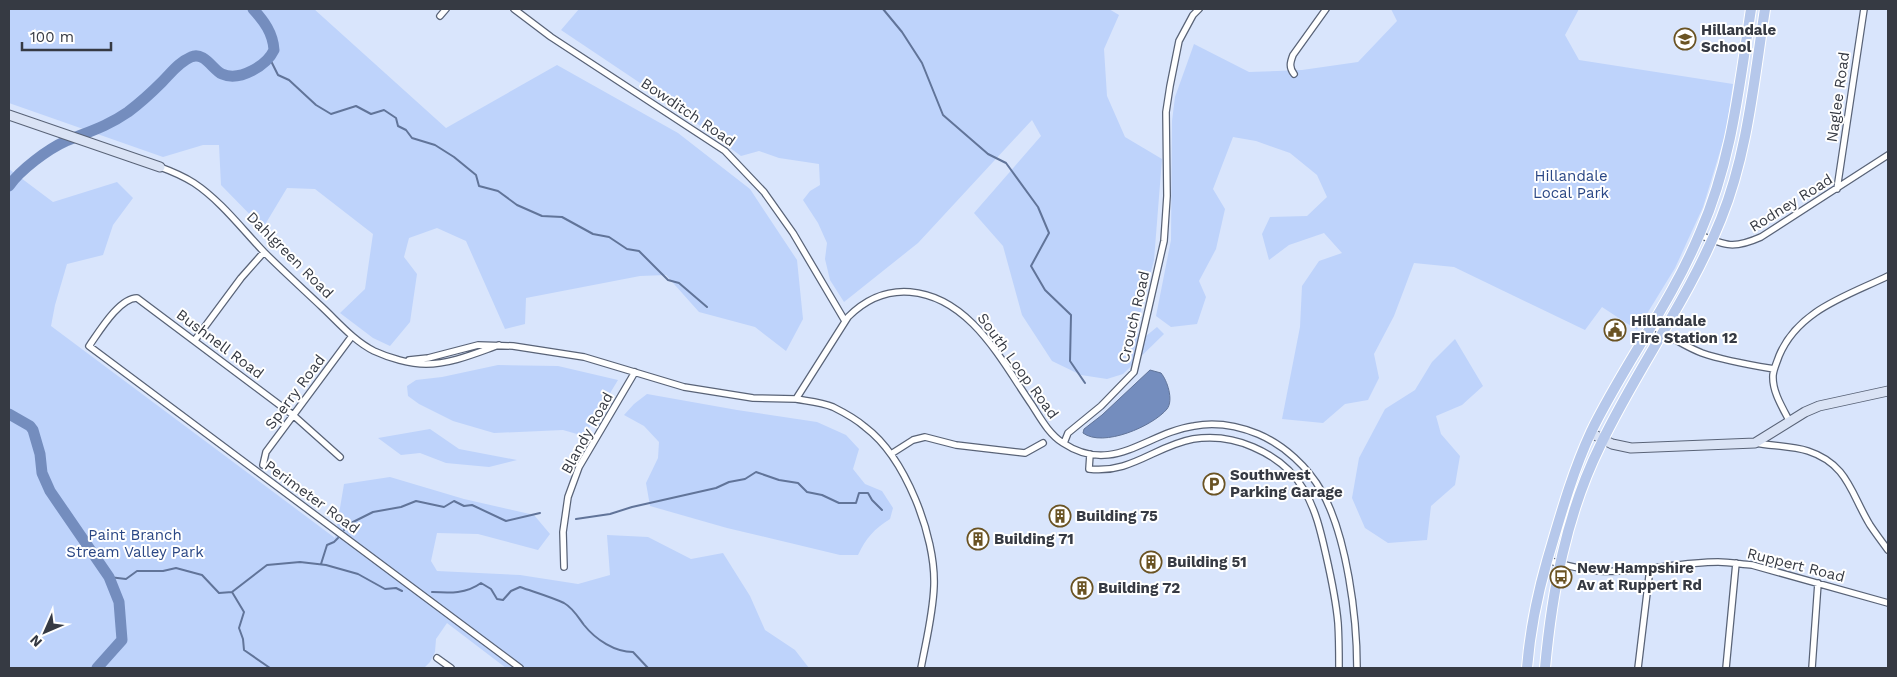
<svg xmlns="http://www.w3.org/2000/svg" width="1897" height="677" font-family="'Work Sans',sans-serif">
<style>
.green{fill:#bed3fb}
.water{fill:#748dbe;stroke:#617499}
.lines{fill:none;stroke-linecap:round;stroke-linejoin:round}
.stream{stroke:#617499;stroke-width:2}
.river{stroke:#748dbe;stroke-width:11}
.street-casing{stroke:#596377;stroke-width:8}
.secondary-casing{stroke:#596377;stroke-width:11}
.primary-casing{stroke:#fff;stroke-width:12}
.street{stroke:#fff;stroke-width:5.5}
.secondary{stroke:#dae3f5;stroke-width:9}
.primary{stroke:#b6c8eb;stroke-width:10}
.labels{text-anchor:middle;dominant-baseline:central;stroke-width:4;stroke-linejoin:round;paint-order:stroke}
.poi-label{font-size:15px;font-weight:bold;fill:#363a43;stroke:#fff;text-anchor:start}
.street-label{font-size:15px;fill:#363a43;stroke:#fff}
.park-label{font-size:15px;fill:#2a4785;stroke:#fff}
</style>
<rect width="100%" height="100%" fill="#d9e5fc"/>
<path class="green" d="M9 9H314L446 128 557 65 678 133 750 189 797 260 803 319 786 351 755 327 699 312 666 275 640 276 526 298 525 324 505 329 466 241 437 228 409 238 404 257 417 274 410 322 390 346 373 338 340 313 365 289 373 234 315 189 287 188 263 228 221 185 219 145H203L163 157 9 103Z
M579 9H1109L1119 15 1104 49 1107 96 1125 137 1162 159 1154 260 1135 333 1146 336 1157 327 1164 334 1123 374 1107 379 1081 375 1052 361 1022 315 1003 246 974 213 1041 136 1032 120 918 243 844 302 830 280 825 259 827 243 818 223 803 200 810 191 820 185 819 164 779 158 759 151 741 156 661 97 561 30Z
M1391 9H1579L1565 35 1579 60 1733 84 1726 132 1703 207 1675 268 1637 330 1602 307 1585 330 1454 267 1414 263 1394 316 1374 354 1379 378 1368 400 1345 404 1323 423 1282 419 1300 327 1302 286 1319 261 1342 253 1324 233 1289 245 1269 260 1262 234 1270 217 1307 216 1327 197 1317 175 1290 153 1256 141 1233 137 1213 189 1225 209 1216 249 1199 281 1206 297 1197 324 1171 327 1156 316 1171 240 1172 121 1175 97 1194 44 1249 72 1302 70 1358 62 1397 21Z
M9 169 53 202 117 182 133 198 113 225 103 255 67 264 55 305 51 326 335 538 344 484 390 477 464 499 534 515 550 534 538 550 478 534 437 533 431 561 437 571 520 575 578 584 610 575 607 535 648 537 691 559 723 553 750 596 765 630 795 650 809 668H506L447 623 436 639 435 652 430 662 424 668H9Z
M1455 339 1483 386 1462 405 1436 416 1441 434 1460 456 1455 485 1431 506 1427 540 1388 543 1365 528 1352 498 1359 458 1385 409 1415 390 1432 362Z
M498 365 558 366 618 380 584 436 563 430 494 433 453 421 419 404 408 396 407 386 416 380 442 377Z
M647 394 737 410 817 422 846 435 859 449 853 469 865 484 882 491 893 508 890 519C874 529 866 538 858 555H840L727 528 650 506 646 483 658 458 659 442 644 426 624 415 634 404Z
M430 429 459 449 517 460 489 467 446 463 420 453 401 455 378 438Z"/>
<path class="water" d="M1150 370 1161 373C1167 380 1174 400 1167 409 1153 426 1103 448 1083 433L1084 429 1102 415Z"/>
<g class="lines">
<path class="stream" d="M883 9 902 32 922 63 943 115 988 154 1006 163 1038 207 1049 233 1031 266 1045 290 1071 315 1070 361 1085 383
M269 57 278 75 289 80 316 105 331 114 356 106 371 114 384 110 396 118 398 126 406 130 412 138 435 145 454 157 476 175 479 186 498 191 517 205 542 216 562 217 593 234 609 237 627 249 639 251 668 280 679 283 707 307
M576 519 610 514 632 507 716 488 729 482 745 479 756 472 779 480 798 483 807 492 822 495 839 503H856L859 493H868L872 500 882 510
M344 530 347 525 373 512 401 507 416 501 444 507 454 501 464 506 472 505 506 521 540 513
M321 564 327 545 334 542 338 538
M109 577 126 579 137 571H163L176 568 202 575 219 593 232 592 267 565 300 562 326 565 358 574 385 589 396 588 402 591
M232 592 244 612 239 628 243 639 244 650 270 668
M432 592C450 593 466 594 481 583L491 589 497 599 503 600 511 591 520 587C534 592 551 597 564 603 573 608 578 617 584 625 596 640 615 652 633 652L648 668"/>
<path class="river" d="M9 186C20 170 48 149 66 141 88 132 108 126 128 112 140 103 151 93 162 82 171 73 179 62 191 57 204 51 213 70 222 74 240 82 267 65 274 50 273 33 264 21 253 9
M9 414 30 426 33 430 40 454 42 473 50 491 109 577 119 602 122 640 97 668"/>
<g class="street-casing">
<path id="street" d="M514 9 551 37 725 151 764 192 793 233 845 321
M440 16 446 9
M1294 74C1289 67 1290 63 1293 55L1326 9
M160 167C171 171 183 176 194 183 221 201 242 229 264 252 283 271 303 289 322 307 338 322 354 341 374 351 389 358 410 364 426 364 451 364 476 353 499 345
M1837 189 1864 9
M1700 235C1726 246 1734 249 1761 237L1888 155
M1651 325C1667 335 1684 346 1702 353 1725 361 1750 365 1774 369
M195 340 241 278 264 252
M409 360 428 358 478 345 513 346 584 357 684 387 753 398 796 399
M1790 422C1782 407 1772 391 1773 375 1774 368 1777 362 1779 356 1798 310 1847 296 1888 276
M1064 443 1068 433 1101 406 1134 372 1164 241 1167 196 1166 112 1170 86 1179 41 1193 15 1199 9
M1755 443C1772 446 1792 446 1808 451 1848 464 1851 494 1870 525 1876 534 1882 542 1888 550
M891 454 913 440 925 437 956 445 1025 453 1043 443
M1090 454 1089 469C1131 474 1155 446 1193 439 1213 436 1235 439 1253 447 1274 456 1293 471 1304 490 1316 510 1321 533 1326 555 1331 577 1336 600 1338 623 1339 638 1339 653 1339 668
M340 457 293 415 137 298C119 298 99 332 89 346L520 668
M263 465 266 452 352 336
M1547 560C1564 565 1582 570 1600 571 1639 573 1678 562 1718 562 1729 562 1740 564 1752 565L1888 603
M564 567 563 532 568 497 579 467 635 372
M437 658 451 668
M921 668C926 641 933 614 934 586 936 536 905 457 865 427 856 419 843 412 833 407 822 402 807 401 796 399L848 317C865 300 885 290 910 292 970 297 1001 360 1032 405 1041 419 1049 434 1063 443 1113 476 1146 433 1194 426 1215 422 1238 426 1258 434 1284 445 1308 467 1322 492 1347 537 1357 617 1357 668
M1638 668 1650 568
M1726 668 1736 563
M1812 668 1818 583"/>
</g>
<g class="secondary-casing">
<path id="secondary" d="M9 115 160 167
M1591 433 1612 444 1631 448 1755 443 1805 412 1819 406 1888 391"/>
</g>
<g class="primary-casing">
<path id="primary" d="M1527 668C1530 631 1537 596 1547 561 1560 517 1572 473 1591 432 1624 364 1671 303 1700 233 1732 160 1739 87 1751 9
M1545 668C1552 592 1566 515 1600 446 1637 368 1689 299 1721 219 1748 152 1754 79 1765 9"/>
</g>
<use href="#street" class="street"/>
<use href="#secondary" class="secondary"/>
<use href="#primary" class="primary"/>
</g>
<defs>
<g id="school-ring" transform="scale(1.125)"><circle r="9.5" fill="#fff" stroke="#6a5323" stroke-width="1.5"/><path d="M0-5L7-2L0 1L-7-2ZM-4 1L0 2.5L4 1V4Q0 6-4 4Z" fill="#6a5323"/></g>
<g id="civic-ring" transform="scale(1.125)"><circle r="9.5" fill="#fff" stroke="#6a5323" stroke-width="1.5"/><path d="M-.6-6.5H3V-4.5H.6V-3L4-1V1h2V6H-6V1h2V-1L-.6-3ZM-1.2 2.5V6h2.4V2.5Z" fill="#6a5323"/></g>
<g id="parking-ring" transform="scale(1.125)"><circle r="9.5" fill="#fff" stroke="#6a5323" stroke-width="1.5"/><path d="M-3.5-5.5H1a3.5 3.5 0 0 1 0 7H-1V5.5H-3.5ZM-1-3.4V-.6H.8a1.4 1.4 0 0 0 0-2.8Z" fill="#6a5323"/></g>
<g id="building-ring" transform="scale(1.125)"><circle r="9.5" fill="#fff" stroke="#6a5323" stroke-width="1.5"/><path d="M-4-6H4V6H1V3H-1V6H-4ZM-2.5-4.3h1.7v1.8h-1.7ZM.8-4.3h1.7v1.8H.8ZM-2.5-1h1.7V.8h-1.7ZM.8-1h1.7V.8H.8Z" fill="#6a5323"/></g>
<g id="bus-ring" transform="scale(1.125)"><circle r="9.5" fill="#fff" stroke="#6a5323" stroke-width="1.5"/><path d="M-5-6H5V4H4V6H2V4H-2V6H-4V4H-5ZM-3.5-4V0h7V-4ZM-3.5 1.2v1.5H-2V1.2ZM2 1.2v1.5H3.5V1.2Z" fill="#6a5323"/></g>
</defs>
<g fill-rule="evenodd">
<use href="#school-ring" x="1685" y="39"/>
<use href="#civic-ring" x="1615" y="330"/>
<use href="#parking-ring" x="1214" y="484"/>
<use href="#building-ring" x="1060" y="516"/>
<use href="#building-ring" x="978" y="539"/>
<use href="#building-ring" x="1151" y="562"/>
<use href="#bus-ring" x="1561" y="577"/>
<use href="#building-ring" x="1082" y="588"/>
</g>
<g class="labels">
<g class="poi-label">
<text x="1701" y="30">Hillandale<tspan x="1701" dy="17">School</tspan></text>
<text x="1631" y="321">Hillandale<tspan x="1631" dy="17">Fire Station 12</tspan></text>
<text x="1230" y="475">Southwest<tspan x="1230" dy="17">Parking Garage</tspan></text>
<text x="1076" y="516">Building 75</text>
<text x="994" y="539">Building 71</text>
<text x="1167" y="562">Building 51</text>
<text x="1577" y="568">New Hampshire<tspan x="1577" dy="17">Av at Ruppert Rd</tspan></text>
<text x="1098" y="588">Building 72</text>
</g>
<g class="street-label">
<text transform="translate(1838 97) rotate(-82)">Naglee Road</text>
<text transform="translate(688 112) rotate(34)">Bowditch Road</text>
<text transform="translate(1791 203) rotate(-32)">Rodney Road</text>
<text transform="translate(290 255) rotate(45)">Dahlgreen Road</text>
<text transform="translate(1134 317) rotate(-77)">Crouch Road</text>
<text transform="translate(220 344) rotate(37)">Bushnell Road</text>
<text transform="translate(1018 366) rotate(54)">South Loop Road</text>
<text transform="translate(295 392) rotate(-53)">Sperry Road</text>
<text transform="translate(587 433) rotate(-61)">Blandy Road</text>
<text transform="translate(312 497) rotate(36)">Perimeter Road</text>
<text transform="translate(1796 565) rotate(14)">Ruppert Road</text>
</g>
<g class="park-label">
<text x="1571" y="176">Hillandale<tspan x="1571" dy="17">Local Park</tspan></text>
<text x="135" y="535">Paint Branch<tspan x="135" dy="17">Stream Valley Park</tspan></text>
</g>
</g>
<rect width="1897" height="677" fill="none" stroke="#363a43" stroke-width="20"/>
<g transform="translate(45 632) rotate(225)" stroke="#ffffff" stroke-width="4" paint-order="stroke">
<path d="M0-4L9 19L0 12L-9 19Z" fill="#363a43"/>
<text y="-8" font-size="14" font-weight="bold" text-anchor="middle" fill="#363a43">N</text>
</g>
<path d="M22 42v8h89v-8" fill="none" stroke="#363a43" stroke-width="2.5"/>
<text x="30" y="42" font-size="15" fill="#363a43" stroke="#ffffff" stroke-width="4" paint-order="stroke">100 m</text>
</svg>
